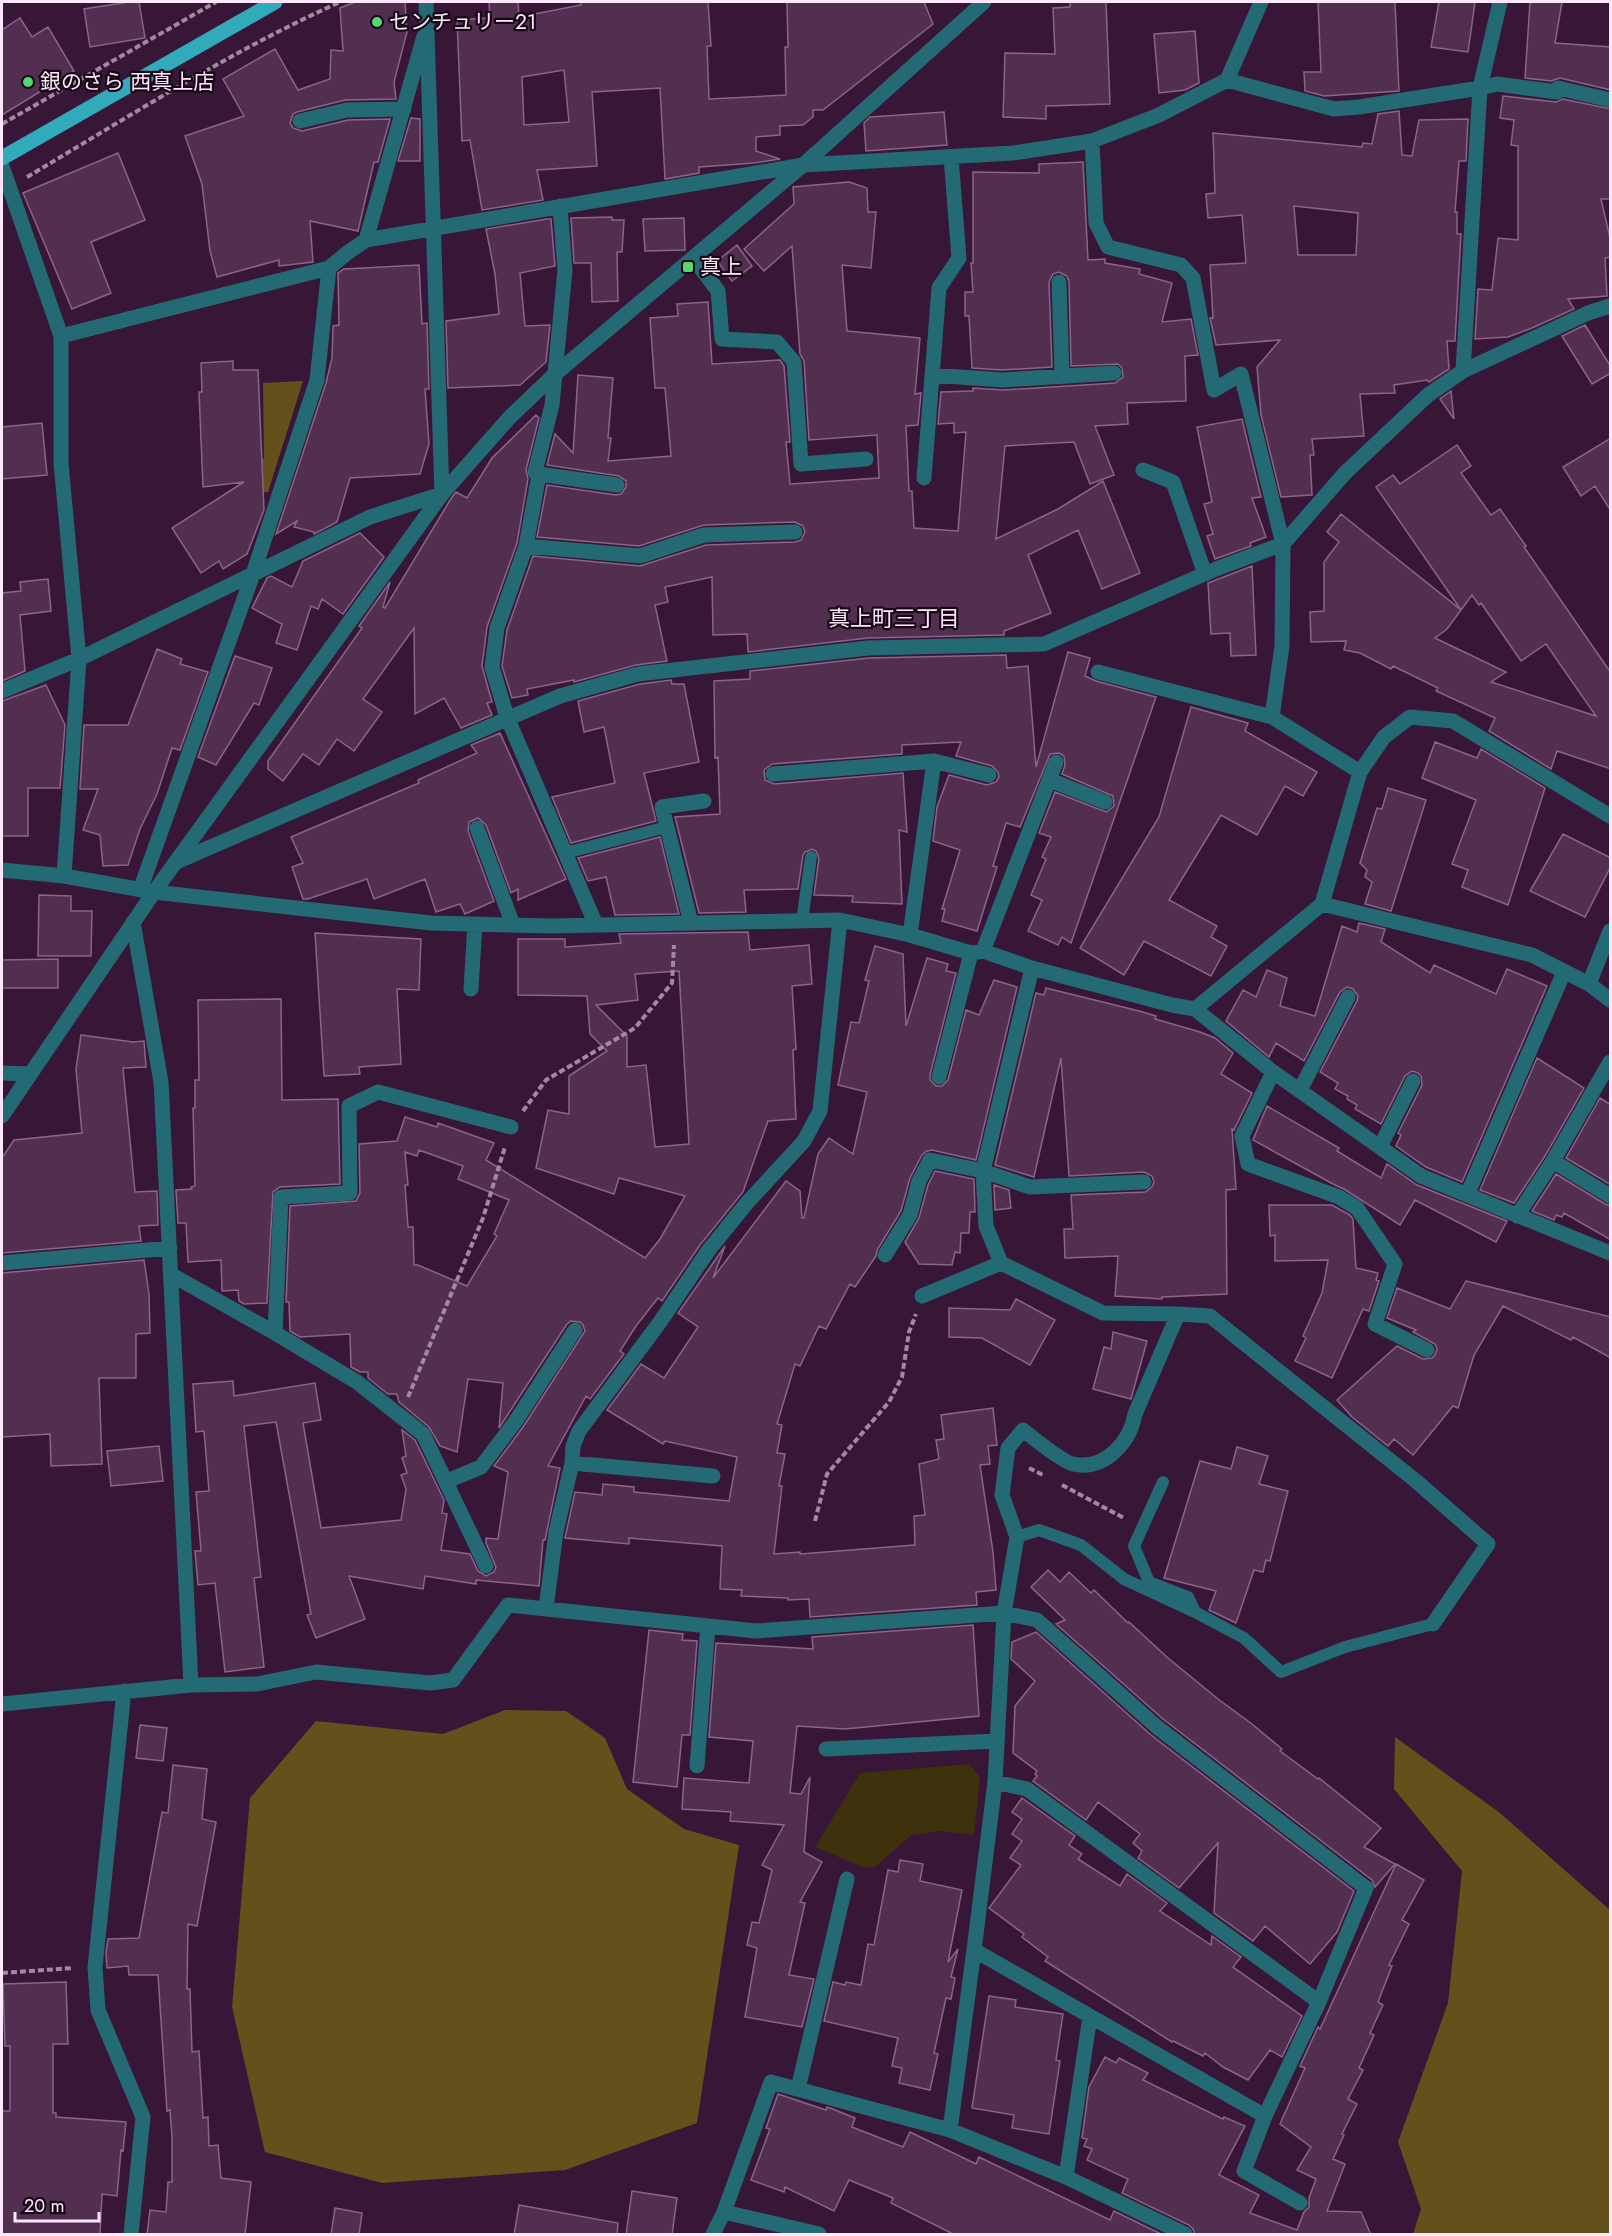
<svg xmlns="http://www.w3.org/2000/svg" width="1612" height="2236" font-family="Jost,'Noto Sans JP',sans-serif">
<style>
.green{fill:#3f310b}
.forest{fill:#64501a}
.building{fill:#522f51;stroke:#8b6489;stroke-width:1.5;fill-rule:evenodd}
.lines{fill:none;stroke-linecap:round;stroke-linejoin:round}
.path{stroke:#a488a3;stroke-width:4;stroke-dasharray:6 3;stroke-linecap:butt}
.service{stroke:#246a74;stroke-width:12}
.minor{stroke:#246a74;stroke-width:15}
.tertiary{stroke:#246a74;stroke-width:15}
.primary{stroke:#31aaba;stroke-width:15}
.poi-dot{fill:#55d672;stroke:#170816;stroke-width:2}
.labels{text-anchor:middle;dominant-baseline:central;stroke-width:4.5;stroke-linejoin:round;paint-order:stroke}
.poi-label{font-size:21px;fill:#fee7fc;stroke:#170816;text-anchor:start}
.neighbourhood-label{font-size:22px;fill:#fee7fc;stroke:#170816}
</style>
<rect width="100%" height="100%" fill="#371637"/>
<path class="green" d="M969 1764 980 1777 974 1835 942 1831 911 1835 874 1868 862 1867 815 1847 860 1773Z"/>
<path class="forest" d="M303 381 268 492H259L258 464 264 458 263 383Z
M505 1710 566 1711 605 1738 627 1789 684 1829 739 1845 697 2123 565 2170 382 2183 265 2152 232 2007 250 1798 316 1721 443 1734Z
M1395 1737 1500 1813 1610 1910V2234H1413L1421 2209 1398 2142 1448 2003 1462 1871 1394 1789Z"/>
<path class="building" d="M129 2H139L145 38 90 47 84 9Z
M355 2H405L407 32 394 82 396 99 345 100 297 112 293 114 290 123 293 128 302 131 348 120 390 119 378 162H374L358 231 310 221 313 262 279 266V260L217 277 210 251 202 184 185 136 244 116 223 79 275 49 298 90 330 79 331 50 343 51 340 8Z
M489 2H518L519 17 581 5V2H708L711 46H707L709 99 786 95 785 47H788L787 2H924L933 24 823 110H813V117L803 125 780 126V135L756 137V151L780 159 754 163 699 167V173L665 179 660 88 592 92 597 166 537 170 543 200 482 210 470 140 462 141 457 20 490 18ZM564 70 569 122 524 125 522 77Z
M1070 2H1106L1110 104 1046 106V119L1003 117 1005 53 1055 54 1053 8 1070 7Z
M1318 2H1395L1399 91 1324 96 1305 91 1304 72H1321Z
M1439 2H1475L1468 52 1431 47Z
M1530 2H1562L1555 43 1611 47V90L1560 78 1551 81 1525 78Z
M20 18 32 37 48 27 74 71 2 115V30Z
M1195 31 1199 83 1185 90 1159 93 1154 34Z
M1503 96 1556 102 1563 99 1611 109V199H1601L1611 242V257L1605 258 1607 296 1568 299 1574 309 1532 328 1508 337 1475 339 1478 289 1492 290 1498 238 1518 240V146L1511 145 1514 120 1500 118Z
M1399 111 1402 155 1412 156 1419 120 1468 119 1466 161H1459L1455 212H1457V234H1461L1455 341H1447L1449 369 1429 382 1427 380 1394 385 1395 393 1360 394 1364 436 1312 439 1314 455H1310L1312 495 1281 497 1261 415 1257 367 1280 340 1216 345 1210 318H1213L1210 265 1246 263 1242 215 1208 218 1206 194 1215 193 1213 133 1362 147 1363 143 1372 144 1378 114ZM1294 206 1358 213 1356 255H1298Z
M944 112 947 145 866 151 864 123 870 117Z
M411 118 420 119V161H398Z
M118 153 145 220 91 242 111 293 72 309 23 193Z
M1083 162 1088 260 1105 259V263L1140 269 1139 274 1172 283 1162 322 1191 319 1198 355 1185 356 1186 401 1127 403 1128 424 1095 426 1114 475 1090 484 1074 442 1005 446 996 539 1058 509 1103 481 1140 573 1102 589 1078 530 1028 555 1051 613 1004 631V635L868 638 748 652 747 634 713 635 712 577 665 587 668 602 655 605 667 661 636 665 574 682V680L527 689 528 695 512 698 502 666 507 630 533 556 640 566 706 545 795 542 801 540 805 532 803 526 795 522 704 525 639 546 537 537 547 485 616 495 621 494 626 487V481L619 476 547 465 555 434 573 453 578 375 613 378 608 438H611L608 461 671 456 665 388H655L650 318 678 316 677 304 708 302 712 364 780 360 784 366 790 442H786L790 484 879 478 877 435 809 440 804 361 800 354 792 246 764 271 744 249 794 204 793 187 849 182 867 188 868 212H876L871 268 842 265 847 331 920 338 915 394 921 393 918 425 906 426 909 491H912L914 528 958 531 966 432 954 433V423L938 424 941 392 973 391V388L1003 390 1115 383 1123 377 1122 368 1118 364 1071 366 1069 282 1067 276 1059 272 1053 274 1049 282 1052 367 1002 370 972 368 969 316H965V292H973L971 263H973V172L1039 173V164Z
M612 217V220H624L622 252H617L618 301 592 302 591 263H574L571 218Z
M684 218 685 250 645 251 643 219Z
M547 219H551L555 266 520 273 525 326 550 325 546 362 520 385 448 388 446 321 499 314 495 274 486 229Z
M737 245 752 266 732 281 717 261Z
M419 265 422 324 427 323 429 389H425L429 444 420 474 350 478 337 522 314 534V532L294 527 297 521 276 534 326 383 332 358 333 326 339 325 338 273 344 269Z
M1585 325 1611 367V373L1592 384 1562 336Z
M233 361V370H258L264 510 247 554 223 569 219 561 201 573 172 528 244 482 203 487 199 392H202L201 363Z
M1451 391 1454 419 1440 399Z
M536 415 539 418 526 470 528 479 517 543 487 627 482 666 492 702 487 703 492 715 461 728 444 698 415 714 414 628 363 699 382 712 354 751 337 739 319 765 303 754 283 781 268 769V761L362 628 359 626 390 582 383 607 385 608 452 497 456 492 467 498 492 458Z
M1242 419 1261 497 1252 498 1266 537 1250 543 1251 546 1215 559 1207 536 1213 534 1204 504 1212 502 1197 427Z
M42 423 47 475 2 479V427Z
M1611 438V511L1595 486 1581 496 1563 467Z
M1457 445 1471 466 1461 473 1491 515 1500 509 1526 546 1524 547 1611 673V769L1557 751 1551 769 1489 731 1495 718 1436 691 1438 688 1393 666 1391 669 1360 653 1344 650 1346 641 1311 642 1310 612 1324 611V562L1339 542 1327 532 1341 514 1461 610 1447 629 1435 638 1506 672 1491 682 1596 716 1546 644 1521 661 1481 603 1479 605 1472 595 1461 610 1376 487 1393 475 1400 484Z
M360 533 384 557 343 614 322 599 318 609 311 606 297 650 276 643 282 624 252 608 267 578 271 576 292 587 303 561Z
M1252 566 1256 655 1231 656 1230 633 1211 634 1208 583Z
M48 579 51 611 20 615 25 671 2 681V593L21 591 20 582Z
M157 649 182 659 180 664 208 672 180 750 172 748 157 794 140 829 128 865 103 866 100 835 83 830 98 789H80L84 725H128Z
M1068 652 1090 658 1085 676 1096 681 1156 697 1071 943 1062 937 1058 945 1028 931 1042 900 1031 895 1046 859 1042 857 1051 837 1039 833 1055 792 1106 812 1114 806 1113 796 1062 774 1065 765 1064 756 1059 753 1050 754 1020 827 1006 823 993 866 997 867 977 931 942 921 945 909H942L960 850 933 841 937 807 949 775 987 785 996 782 999 777 998 772 992 766 956 756 961 742 902 745V754L772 764 764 770 765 780 774 784 903 773 907 832 899 830 902 904 852 902 853 896 814 895 819 858 816 851 812 849 805 852 803 855 798 889 744 890 746 912 699 913 675 817 720 814 718 757 715 758 714 681 750 679V671L869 658 1006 655 1007 668 1028 666 1036 767Z
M235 656 272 668 259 705 254 703 216 765 198 757Z
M671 680 672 684H684L699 762 644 773 656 821 571 843 552 797 615 783 604 727 584 732 578 701 640 684Z
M46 685 65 725 60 788H28V836H2V701Z
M1191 707 1248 723 1245 731 1317 772 1303 796 1285 786 1257 835 1221 815 1169 900 1217 926 1211 937 1227 946 1211 976 1144 941 1124 975 1080 948 1159 817Z
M500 733 566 879 518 900V889L511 893 486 825 478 818 469 822 468 831 494 901 465 914 460 904 436 912 425 879 374 899 367 879 308 899H303L292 867 303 863 291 837 419 783 418 780 477 753 471 745Z
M1435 742 1477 758 1481 749 1545 788 1508 905 1462 887 1468 870 1452 864 1476 800 1422 778Z
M1388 788 1426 800 1391 911 1365 904 1372 882 1365 877 1367 870 1360 863 1377 808 1382 809Z
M1563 834 1611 858V866L1585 917 1530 891Z
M660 837 679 914 615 915 606 877 588 881 578 858Z
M39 895 71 896V911H92L91 956H38Z
M1359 923 1385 929 1381 942 1430 973 1434 965 1496 994 1507 969 1547 986 1462 1182 1426 1167 1396 1146 1401 1135 1398 1133 1422 1085 1421 1076 1418 1073 1412 1071 1405 1076 1381 1124 1355 1109 1357 1105 1347 1099 1348 1096 1335 1089 1338 1083 1320 1072 1357 1001 1358 996 1353 989 1347 987 1340 992 1304 1061 1276 1043 1269 1057 1226 1021 1243 990 1256 997 1267 970 1287 978 1280 1006 1315 1016 1342 926 1357 932Z
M748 932 750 950 809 945 812 984 792 986 796 1049 793 1050 796 1119 768 1121 743 1192 700 1245 662 1301 658 1298 636 1326 620 1351 624 1354 590 1399 586 1396 548 1466 560 1468 545 1540H543L539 1586 476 1580V1584L425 1576 423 1589 349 1576 365 1619 316 1638 307 1615 311 1614 276 1422 244 1426 261 1577 254 1578 264 1667 225 1672 215 1583 198 1585 195 1551H201L196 1492 209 1491 204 1431 196 1432 193 1384 233 1381 234 1396 315 1383 321 1420 303 1423 321 1528 401 1520 406 1489 401 1475 407 1473 402 1458 406 1456 402 1430 415 1440 444 1500 442 1513 447 1514 441 1550 470 1554 478 1571 486 1576 494 1572 496 1567 486 1543V1538L498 1539 508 1472 494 1466 523 1427 585 1331 583 1325 580 1322 571 1321 567 1324 499 1428 503 1383 468 1379 457 1452 440 1446 429 1427 399 1402 397 1394H388L368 1378V1372H360L351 1367 350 1334 300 1337 290 1331 289 1302H286L290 1206 356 1201 360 1193 359 1144 397 1141 405 1117 437 1127 438 1123 494 1143 486 1160 645 1258 660 1239 685 1196 619 1178 614 1194 536 1168 548 1110 569 1114V1076L607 1051 590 1034 587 996 518 995V939H565V947L621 943 619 934ZM679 971 689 1144 655 1147 646 1065 627 1067V1036L596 1005 638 1000 635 974ZM419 1150 463 1166 458 1179 509 1200 494 1234 497 1236 467 1286 418 1265H414L413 1227H408L405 1185H408L405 1152 417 1156Z
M315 933 421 939 419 990 397 989 401 1064 359 1067 360 1074 324 1076Z
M875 946 903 954 906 1026 927 958 948 964 946 971 956 973 930 1075V1080L936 1086H942L948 1080 966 1010 979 1015 994 980 1017 987 976 1160 932 1150 927 1151 922 1155 910 1178 901 1211 877 1250 876 1256 855 1287 850 1284 826 1329 819 1326 800 1366 795 1364 777 1424 782 1425 777 1453 785 1454 779 1486H782L774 1554 800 1552V1554L915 1545 914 1516 925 1515 919 1464 939 1459 936 1440 944 1439 941 1415 993 1408 997 1445 988 1446 990 1464 980 1465 993 1552 996 1590 976 1592 977 1605 810 1617 809 1599 788 1600V1598L741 1596 742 1590 720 1589 722 1546 629 1538V1544L565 1538 575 1492 602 1495 603 1484 634 1487V1492L729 1501 737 1457 665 1441 663 1444 607 1410 641 1364 664 1378 698 1327 678 1313 725 1246 713 1278 786 1181 800 1191 802 1218H804L818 1154 829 1138 853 1154 867 1092 838 1085 851 1022 859 1023 869 981 865 980Z
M58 959V988H2V960Z
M1046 988 1139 1011 1156 1016 1155 1019 1200 1032 1215 1038 1233 1053 1221 1074 1252 1093 1234 1130 1232 1129 1236 1189 1226 1190 1227 1294 1162 1297V1299L1115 1296 1118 1256 1065 1258 1064 1229H1073L1071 1195 1145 1192 1152 1187 1154 1182 1152 1176 1144 1172 1069 1176 1061 1058 1034 1177 995 1165 1036 993 1044 995Z
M281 999 282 1100 338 1099 340 1184 280 1187 273 1192 267 1303 244 1304 239 1301 238 1290 222 1291 221 1260 188 1262 186 1223H178L176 1190 192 1189 191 1187 195 1186 193 1108H195V1080H199L198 1000Z
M81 1035 133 1042 144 1041 146 1067 123 1068 135 1192 157 1191 158 1225 139 1226 141 1241 2 1253V1158L14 1140 82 1133 76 1069Z
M1537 1058 1584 1088 1545 1156 1514 1203 1480 1190Z
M1600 1098 1611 1105V1185L1566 1158Z
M1267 1106 1339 1148 1337 1151 1381 1178 1387 1164 1417 1185 1507 1221 1496 1242 1415 1200 1400 1225 1344 1189 1333 1184 1253 1140Z
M935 1171 974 1179 975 1212H970L969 1233H961L960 1253 955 1252 952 1265 919 1264 905 1242 919 1218 928 1185Z
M1556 1174 1605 1204 1611 1206V1240L1564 1213 1562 1217 1556 1215 1554 1220 1532 1211Z
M994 1185 1009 1190 1011 1208 995 1210Z
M1269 1205H1332L1350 1215 1353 1219 1356 1268 1378 1273 1376 1280 1379 1281 1369 1311 1363 1309 1332 1378 1295 1361 1306 1338 1303 1336 1322 1293 1328 1260 1275 1261V1235L1270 1236Z
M144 1260 149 1294 150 1333 136 1334V1378H99L102 1464 51 1466 50 1434 2 1437V1273Z
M1466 1281 1611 1317V1358L1573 1337 1571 1340 1503 1306 1474 1355 1458 1408 1453 1406 1413 1455 1394 1439 1388 1446 1352 1417 1337 1400 1397 1346 1423 1359 1432 1358 1435 1355 1437 1349 1435 1344 1413 1332 1416 1330 1387 1318 1397 1288 1450 1309Z
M1016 1299 1055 1320 1030 1365 982 1338 949 1337V1308L1010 1310Z
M1113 1332 1147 1341 1131 1399 1093 1389 1104 1347 1111 1349Z
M159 1446 163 1481 111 1486 107 1451Z
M1237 1447 1268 1456 1259 1484 1288 1491 1270 1561 1266 1560 1263 1572 1254 1570 1236 1623 1209 1610 1216 1591 1164 1578 1200 1461 1231 1469Z
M1048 1570 1060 1582 1069 1572 1091 1593 1094 1590 1128 1623 1129 1622 1168 1658 1218 1699 1252 1724 1282 1749 1280 1751 1318 1779 1319 1778 1381 1828 1364 1847 1395 1864 1375 1887 1372 1880 1163 1719 1056 1624 1065 1620 1031 1587Z
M973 1625 979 1716 845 1729 797 1726 790 1793 801 1794 810 1777 804 1852 822 1862 800 1902 805 1903 789 1975 814 1979 802 2027 745 2017 757 1948 747 1945 752 1922 759 1923 772 1870 762 1865 784 1825 730 1821 731 1812 682 1809 684 1778 749 1783 753 1741 709 1737 716 1643 813 1649 812 1637Z
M649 1630 683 1634 682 1640 697 1641 690 1735H682L677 1787 633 1782Z
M1036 1632 1151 1735 1354 1891 1337 1932 1310 1964 1265 1926 1253 1941 1214 1913 1218 1843 1179 1888 1138 1858 1142 1851 1133 1843 1140 1834 1098 1802 1086 1820 1033 1781 1037 1776 1035 1774 1037 1771 1013 1753 1015 1706 1035 1681 1011 1659 1012 1642Z
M140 1725 167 1728 163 1761 136 1758Z
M173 1765 207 1769 202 1819 216 1822 197 1926 188 1924 187 1989H190L192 2052 199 2051 203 2118 208 2117 209 2146 218 2145 221 2178 251 2182 245 2235H147L150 2210 166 2212 168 2182H172V2137L170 2110 167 2111 158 1975H129L128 1966 107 1968 106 1953 108 1939 139 1938 162 1812 168 1813Z
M1022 1798 1075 1836 1069 1845 1082 1854 1078 1859 1120 1886 1127 1874 1167 1903 1160 1911 1211 1945 1212 1936 1241 1957 1233 1967 1302 2016 1282 2057 1270 2050 1248 2080 1223 2067 1205 2053 1203 2056 1173 2041 1172 2042 1045 1961 1048 1957 1022 1937 1024 1934 989 1908 1021 1865 1010 1858 1022 1841 1012 1834 1022 1819 1012 1812Z
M900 1860 923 1864 920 1881 962 1890 948 1962 958 1949 951 1977 955 1978 951 1999 946 1998 934 2053 938 2054 930 2090 899 2083 902 2068 892 2066 898 2038 824 2021 833 1982 845 1985 846 1982 861 1985 868 1944 874 1945 888 1870 898 1872Z
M1396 1864 1424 1880 1402 1920 1409 1924 1389 1965 1392 1966 1378 2002 1383 2005 1370 2033 1374 2035 1359 2068 1363 2070 1348 2099 1357 2104 1342 2134 1344 2135 1333 2159 1345 2164 1327 2211 1361 2212 1371 2235H1195L1193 2229 1189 2225 1122 2193 1128 2179 1087 2160 1092 2149 1084 2146 1087 2139 1082 2138 1089 2087 1105 2057 1116 2063 1119 2058 1148 2073 1143 2080 1223 2119 1224 2117 1245 2126 1219 2175 1259 2195 1250 2213 1297 2230 1304 2212 1309 2207V2198L1316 2179 1297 2170 1311 2147 1280 2124 1305 2068 1300 2066 1318 2027 1320 2029Z
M66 1982 68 2044H53V2113H56V2117L126 2122 123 2151 121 2150 117 2196 102 2194 100 2235H2V2111H10V2046H5L3 1984Z
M989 1996 1016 2000 1015 2007 1063 2014 1056 2060 1060 2061 1049 2134 1012 2128 1014 2115 972 2108Z
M778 2094 826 2110 827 2107 830 2108 855 2118 852 2127 903 2147 910 2132 976 2164 979 2157 1110 2220 1114 2211 1163 2235H955L891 2203 893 2198 849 2180 834 2211 785 2187 784 2192 751 2180 770 2129 766 2128Z
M632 2191 677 2198 672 2235H626Z
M519 2205 618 2223 617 2235H514Z
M335 2208 362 2213 359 2235H331Z"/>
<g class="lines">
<path class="path" d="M2 124 216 2
M27 177C130 116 231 51 340 2
M523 1111 546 1080 635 1028 672 983 674 945
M408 1397 483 1218 505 1147
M1029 1468 1045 1476
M1062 1485 1124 1518
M815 1521 827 1474 889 1402 902 1377 909 1332 916 1314
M2 1973 73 1968"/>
<path class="service" d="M565 853 667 827
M802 921 811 857
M1163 1482 1134 1546 1149 1582 1188 1597 1195 1612
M1017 1537 1039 1530 1081 1545 1124 1579 1195 1612 1244 1638 1281 1672 1345 1647 1433 1624"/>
<path class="minor" d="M1227 80 1334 109 1359 107 1480 88 1497 84 1557 92 1558 88 1610 100
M300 121 347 110 404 109
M1092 141 1096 223 1108 247 1181 265 1193 278 1214 390 1241 374 1283 544 1282 646 1272 717
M2 166 61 336V463L79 659 64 876
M560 206 565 270 552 405 535 472 539 474 526 546 497 628 492 667 507 717 596 925
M366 240 424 36
M694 259 718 291 722 339 777 342 794 362 801 464 866 459
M1059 282 1062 376
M61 336 329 268 347 253 366 240 803 165 1013 153 1092 141 1159 115 1227 80 1261 2
M1463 371 1480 88 1500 2
M932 375 1002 380 1114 373
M1143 470 1173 482 1205 574
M539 474 617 485
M924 478 939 288 959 258 951 157
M526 546 640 556 704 535 795 532
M1098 672 1272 717 1360 772
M2 691 79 659 370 517 442 494 426 2
M773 774 934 761 989 775
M1050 780 1105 802
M477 828 513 925
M176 862 560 696 638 674 868 648 1044 644 1216 569 1283 544 1345 473 1428 395 1463 371 1588 313 1610 306
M2 870 64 876 154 892 431 923 552 926 840 920 910 935 971 953 983 951 1032 968 1172 1005 1195 1009 1273 1072 1421 1176 1610 1253
M140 890 253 574 317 380 329 268
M1322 904 1360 772 1384 737 1410 717 1453 721 1610 816
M133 922 161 1082 191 1685
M691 923 662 807 704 801
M910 935 934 761
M983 951 1056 762
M1032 968 983 1171 986 1226 1001 1263 1103 1313 1178 1314 1210 1316 1416 1481 1488 1544 1433 1624
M1589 984 1610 931
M471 989 475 924
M1195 1009 1322 904 1532 955 1589 984 1610 1000
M1610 1062 1553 1161 1610 1196
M1273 1072 1242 1136 1248 1164 1339 1197 1357 1208 1395 1264 1375 1324 1427 1350
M2 1073 30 1074
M939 1077 971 953
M1300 1090 1348 997
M1380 1147 1413 1081
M1467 1195 1564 972
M1517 1216 1553 1161
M885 1255 910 1215 919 1181 930 1160 983 1171 1030 1187 1144 1182
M2 1263 170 1248
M172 1275 275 1333 357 1382 423 1434 486 1566
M922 1296 1001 1263
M1178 1314 1135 1414C1130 1442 1105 1471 1073 1464 1063 1462 1033 1438 1023 1430L1008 1448 1002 1495 1017 1537 1004 1613 995 1782 1027 1789 1319 2002
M275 1333 281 1197 350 1193 349 1106 378 1092 511 1127
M572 1463 713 1476
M447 1481 481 1467 515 1422 575 1330
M546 1608 556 1532 572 1463 573 1446 579 1431 660 1322 708 1251 746 1204 804 1141 820 1111 840 920
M124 1691 95 1967 98 2010 143 2117 131 2234
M2 1704 191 1685 257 1684 316 1672 430 1683 453 1680 508 1605 756 1631 1004 1613 1037 1620 1157 1727 1366 1888 1319 2002 1265 2116 974 1950 995 1782
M826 1749 997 1741
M697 1766 708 1626
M1090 2016 1066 2177 1185 2234
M798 2089 847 1879
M1265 2116 1244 2171 1300 2203
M950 2130 974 1950
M724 2212 771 2082 950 2130 1066 2177
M713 2234 724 2212 819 2234"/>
<path class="tertiary" d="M2 1116 154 892 442 494 510 417 554 375 803 165 984 2"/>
<path class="primary" d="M2 158 275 2"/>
</g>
<g class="poi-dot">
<circle cx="377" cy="22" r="6"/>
<circle cx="28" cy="82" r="6"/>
<rect x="682" y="261" width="12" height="12" rx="3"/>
</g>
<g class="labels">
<g class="poi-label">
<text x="389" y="22">センチュリー21</text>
<text x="40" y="82">銀のさら 西真上店</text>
<text x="700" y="267">真上</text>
</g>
<g class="neighbourhood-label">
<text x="894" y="618">真上町三丁目</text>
</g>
</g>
<rect width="1612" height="2236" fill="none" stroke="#fee7fc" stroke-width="6"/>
<path d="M15 2212v9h84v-9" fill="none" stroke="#fee7fc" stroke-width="3"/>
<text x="24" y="2212" font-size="18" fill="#fee7fc" stroke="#170816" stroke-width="4.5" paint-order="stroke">20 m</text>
</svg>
